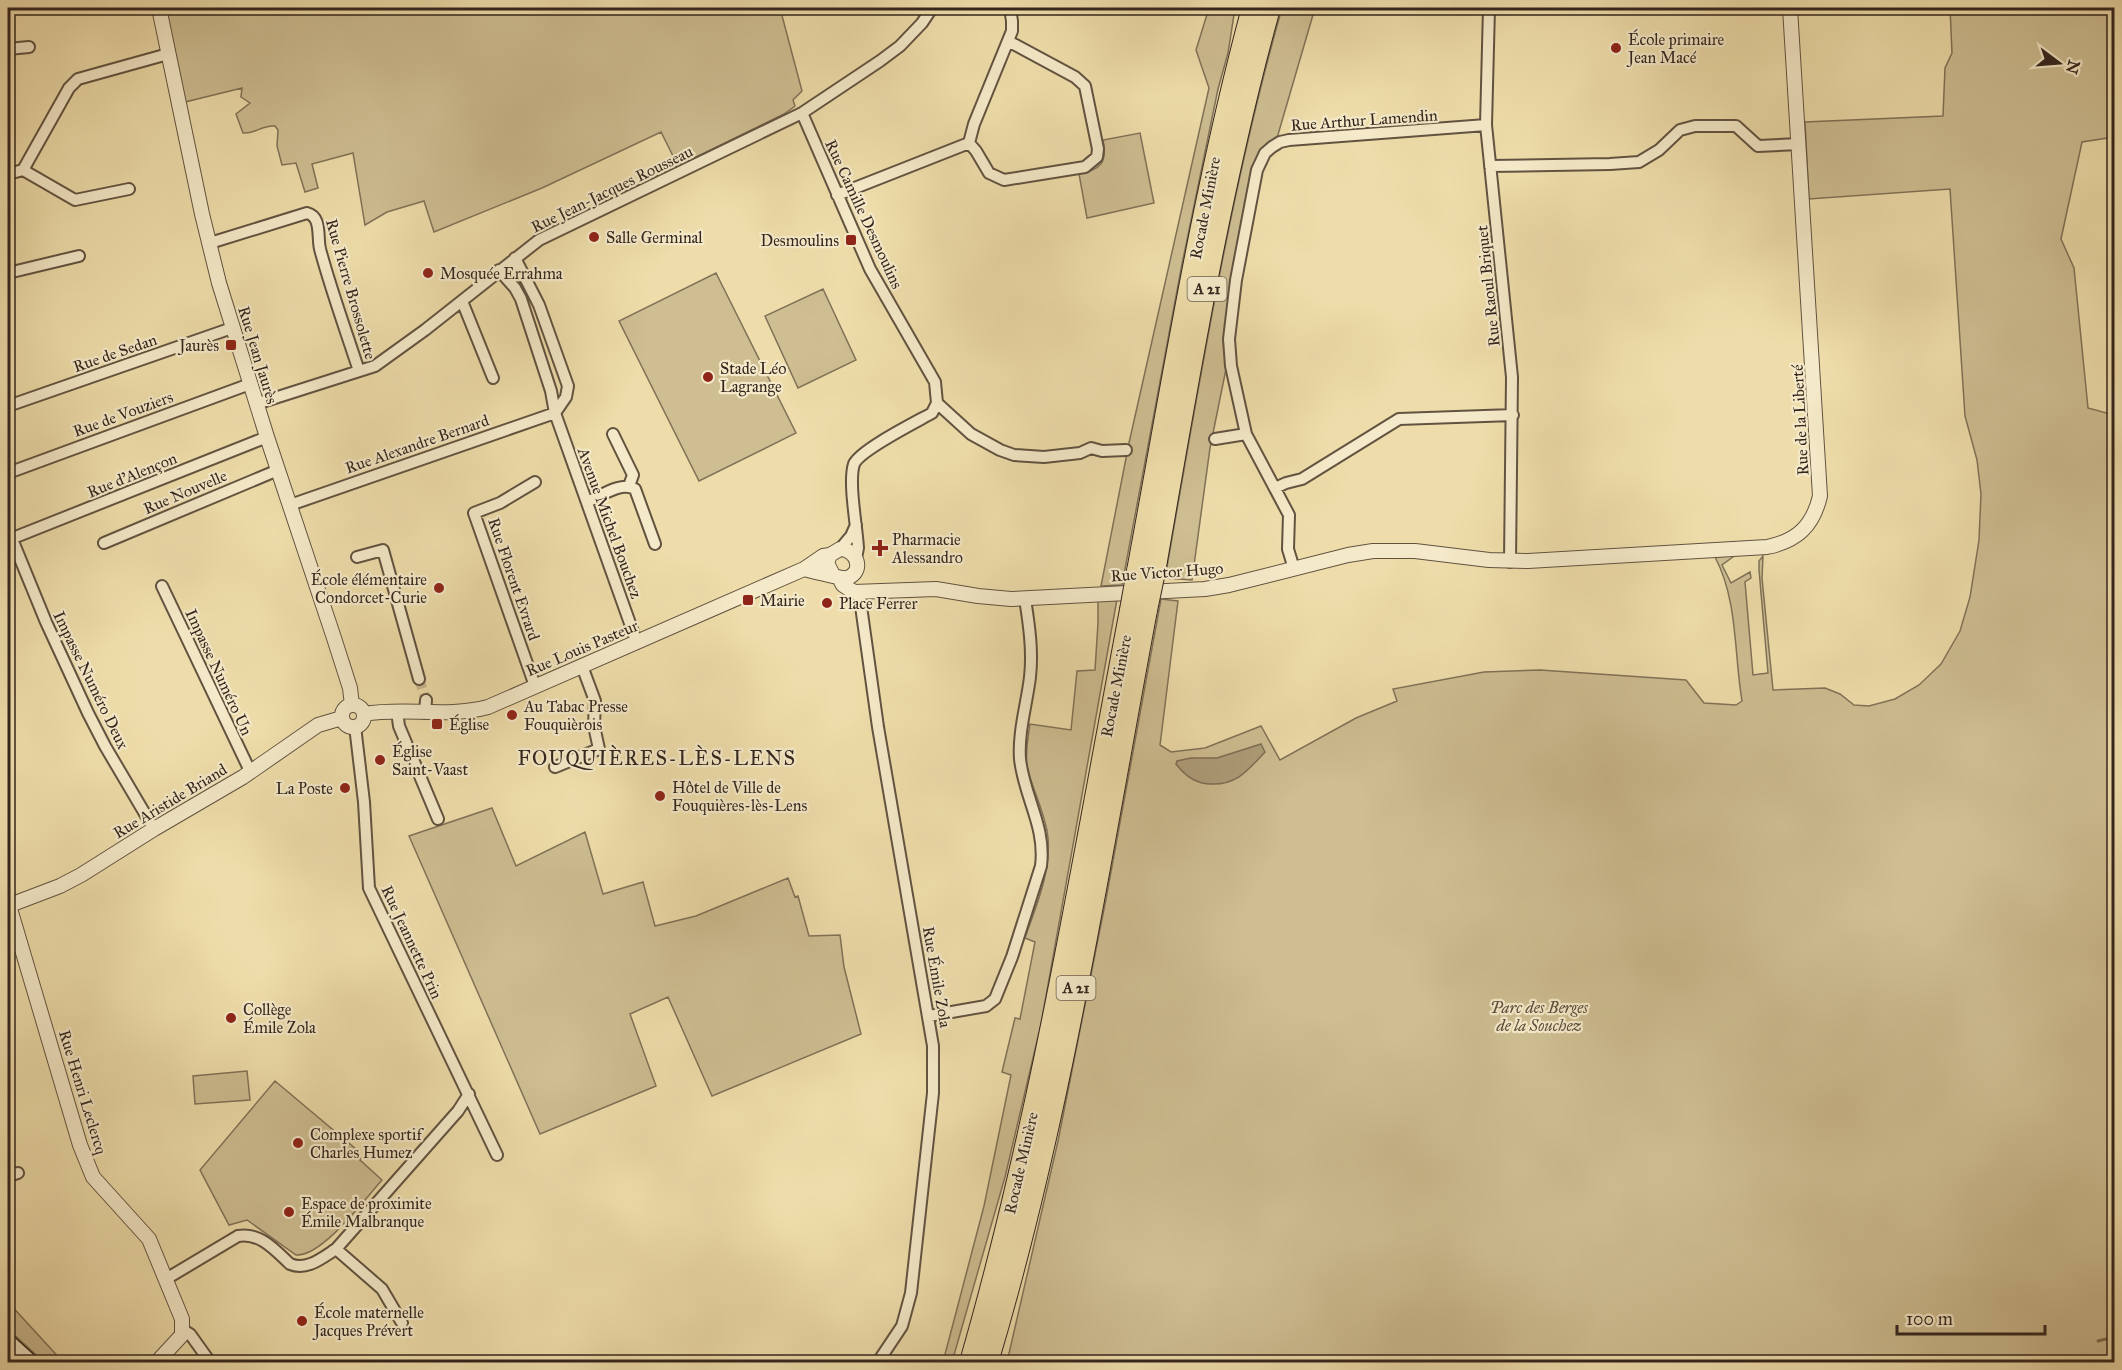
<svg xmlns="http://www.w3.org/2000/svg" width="2122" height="1370" font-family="'IM FELL Great Primer',serif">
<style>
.green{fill:#cebe92;stroke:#807258;stroke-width:1.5}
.water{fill:#ae9e7a;stroke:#7d6e55;stroke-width:1.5}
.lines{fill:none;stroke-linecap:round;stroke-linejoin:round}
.stream{stroke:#7d6e55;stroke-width:3}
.minor-tunnel{stroke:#c9b88e;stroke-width:10;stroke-dasharray:10 5;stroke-linecap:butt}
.minor-casing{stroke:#625341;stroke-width:14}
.tertiary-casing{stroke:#625341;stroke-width:16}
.secondary-casing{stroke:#33251e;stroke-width:18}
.motorway-casing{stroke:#33251e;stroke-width:22}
.minor{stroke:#f4e9c8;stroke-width:10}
.tertiary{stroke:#f4e9c8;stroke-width:14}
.secondary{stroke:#f4e9c8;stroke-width:15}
.motorway{stroke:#eda;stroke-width:20}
.motorway-bridge-casing{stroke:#33251e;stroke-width:22;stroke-linecap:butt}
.motorway-bridge{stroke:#eda;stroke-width:20}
.poi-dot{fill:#8f2418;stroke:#f4e9c8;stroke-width:2}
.labels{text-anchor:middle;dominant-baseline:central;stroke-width:4.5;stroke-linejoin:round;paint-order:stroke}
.shield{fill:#f4e9c8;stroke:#6d6051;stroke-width:1.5}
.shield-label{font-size:15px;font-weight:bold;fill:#33251e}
.poi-label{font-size:16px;fill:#33251e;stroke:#f4e9c8;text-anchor:start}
.street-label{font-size:16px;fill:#33251e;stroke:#f4e9c8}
.park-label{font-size:16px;font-style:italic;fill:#5a4b3b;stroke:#f4e9c8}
.quarter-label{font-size:20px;letter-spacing:1.5px;fill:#33251e;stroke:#f4e9c8}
</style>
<rect width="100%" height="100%" fill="#eda"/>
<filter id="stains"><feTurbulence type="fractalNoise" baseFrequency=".00333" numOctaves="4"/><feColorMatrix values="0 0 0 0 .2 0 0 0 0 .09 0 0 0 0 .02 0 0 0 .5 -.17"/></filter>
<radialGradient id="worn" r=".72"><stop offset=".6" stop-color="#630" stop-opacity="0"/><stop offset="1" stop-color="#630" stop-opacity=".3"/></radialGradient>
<path class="green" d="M166 8H447L450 11 453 8H780L802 91 793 100 795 106 784 114 678 166 661 132 542 188 434 232 424 201 387 212 365 225 353 153 312 164 318 188 305 192 296 163 282 165 277 146 278 130 275 126C261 125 256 134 243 133L236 114 250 103 241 97 242 88 185 102Z
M1209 8H1235L1228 53 1218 89 1182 264 1122 585 1101 586 1129 443 1209 88 1196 50Z
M1282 8H1315L1277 138 1267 147 1225 338 1226 369 1210 448 1192 580 1165 578C1199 387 1229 194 1282 8Z
M1950 8H2114V58L2110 74 2114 76V137L2082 142 2061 239 2074 268 2088 408 2114 415V1362H1007L1058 1141 1106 899 1161 599 1178 601 1160 745 1171 752 1205 748 1261 726 1280 760 1356 718 1397 701 1393 689 1484 672 1540 670 1686 680 1704 703 1736 705 1742 701C1734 654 1738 600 1715 557L1737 554 1722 565 1731 583 1750 572 1751 578 1745 582 1753 675 1768 673 1759 570V561L1763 556 1762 578 1773 690 1825 688 1840 694 1854 705 1869 706 1895 699 1919 685 1941 664 1960 631 1970 597 1979 540 1981 494 1977 460 1965 416 1950 189 1809 199 1805 122 1943 116 1945 68 1952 53Z
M1140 133 1154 203 1087 218 1079 174C1100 170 1108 163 1103 140Z
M716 273 796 433 699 481 619 321Z
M823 289 856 360 798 388 765 316Z
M1117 599 1041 1024 1005 1177 952 1362H943L984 1206 1011 1075 1002 1072 1015 1018 1020 1019 1035 942 1025 938C1036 906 1051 872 1048 838 1046 814 1032 790 1027 766 1025 752 1028 738 1030 724L1071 730 1077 671 1095 670 1098 623V600Z
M492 808 516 866 585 832 603 894 643 882 655 926 696 916 788 878 795 897 798 896 809 936 840 935 844 967 861 1034 712 1096 668 997 630 1014 656 1086 540 1134 409 836Z
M247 1071 250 1100 195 1104 193 1076Z
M275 1081 357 1150 355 1153 361 1158 360 1160 382 1180C365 1199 322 1257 296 1255L247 1220 229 1225 200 1170Z
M8 1302 63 1362H44L8 1329Z"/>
<path class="water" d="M1261 744 1265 752C1248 770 1237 785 1211 784 1196 784 1185 776 1176 764L1177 761 1191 758H1217Z"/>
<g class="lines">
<path class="stream" d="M2098 1341 2114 1337"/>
<path class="minor-tunnel" d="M419 679 426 700"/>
<g class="minor-casing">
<path id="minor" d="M1489 8 1486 125 1512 377 1510 562
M8 49 29 47
M802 113 870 269 935 382 937 403 932 413C916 422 860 450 854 464 848 482 857 527 858 548L856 558
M969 143 976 151 989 173 1004 180 1085 167 1097 157 1098 149 1085 86 1075 77 1008 41
M969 143 974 124 1012 31V21L1010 8
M1490 166 1610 164 1639 162 1659 150 1680 130 1695 126H1736L1758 146 1799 144
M23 170 69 88 78 79 168 54
M23 170 75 200 129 189
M8 174 23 170
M837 195 969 143
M210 243 307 213C322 217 317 236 320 249 331 290 346 331 359 371
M499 270 515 288 521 299 551 391 555 413 637 643
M8 273 79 256
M462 301 493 378
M937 403 971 434 1000 450 1014 455 1044 457 1080 453 1091 448 1102 451 1126 450
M256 404 375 366 425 330 539 240 802 113 880 61 900 46 922 23 932 8
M8 406 232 328
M613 434 633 475 629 486
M1215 439 1246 434
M8 473 250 384
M535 482 500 503 474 513 535 686
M1275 488 1286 483 1302 479 1399 419 1513 415
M587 502C601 496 621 481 635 489L655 544
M290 505 555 413 566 397 568 386 539 305 515 258
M12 539 46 622 88 713 105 746 154 829
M8 540 267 437
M104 543 278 470
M840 549 851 536 856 525
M357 557 383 550 419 679
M1294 569 1288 549 1289 515 1246 434 1231 366 1229 339 1236 280 1257 170 1265 153 1272 147 1280 142 1289 140 1486 125
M162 586 250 771
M859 592 878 727 933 1046V1093L911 1293 902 1326 878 1362
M397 711 399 726 438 819
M425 713 426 700
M355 726 364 802 369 888 497 1155
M555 767 599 749 594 726 595 701 582 666
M929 1016 986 1006 995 999 1012 957 1041 866C1046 826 1024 797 1020 759 1018 732 1027 703 1030 677 1033 651 1029 624 1025 599
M8 1176 18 1173
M336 1249 382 1289 402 1323
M166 1279 238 1236C260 1232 275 1250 290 1264 307 1271 322 1258 336 1249L458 1111 469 1094
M183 1330 190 1334 210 1362"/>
</g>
<g class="tertiary-casing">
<path id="tertiary" d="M159 8 202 214 219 283 267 437 334 638 350 688 352 705
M804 569C812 571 842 579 847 578 865 572 857 549 840 549L830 555 827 563 833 575
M839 578 843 585 854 592 936 589 978 596 1011 599 1205 589 1229 585 1348 555 1373 551H1415L1489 560 1528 561 1767 547C1797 541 1813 526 1820 496L1790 8
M342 716a11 11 0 1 1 22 0a11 11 0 1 1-22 0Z
M364 714C406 707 446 718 488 707L804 569 823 556 830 555
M8 902 80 1145 93 1177 149 1239 182 1319V1335L157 1362
M10 905 60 886 81 875 154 829 243 777 318 725 342 718"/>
</g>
<g class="secondary-casing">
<path id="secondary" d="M8 1342 30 1362"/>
</g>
<g class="motorway-casing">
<path id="motorway" d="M1137 571C1172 383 1202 193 1252 8
M1155 572C1188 383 1219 192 1270 8
M970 1362C1041 1116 1082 862 1130 610
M988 1362C1061 1118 1100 861 1147 610"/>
</g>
<use href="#minor" class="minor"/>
<use href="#tertiary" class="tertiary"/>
<use href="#secondary" class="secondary"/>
<use href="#motorway" class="motorway"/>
<g class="motorway-bridge-casing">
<path id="motorway-bridge" d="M1130 610 1137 571
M1147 610 1155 572"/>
</g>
<use href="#motorway-bridge" class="motorway-bridge"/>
</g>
<g class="poi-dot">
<circle cx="1616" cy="48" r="6"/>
<circle cx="594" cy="237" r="6"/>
<rect x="845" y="234" width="12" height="12" rx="3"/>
<circle cx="428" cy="273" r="6"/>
<rect x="225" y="339" width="12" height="12" rx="3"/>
<circle cx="708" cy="377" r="6"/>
<path d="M877 539h6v6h6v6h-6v6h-6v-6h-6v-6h6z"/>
<circle cx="439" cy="588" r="6"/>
<rect x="742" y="594" width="12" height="12" rx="3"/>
<circle cx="827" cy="603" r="6"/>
<circle cx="512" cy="715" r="6"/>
<rect x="431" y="718" width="12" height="12" rx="3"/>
<circle cx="380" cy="760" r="6"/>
<circle cx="345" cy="788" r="6"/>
<circle cx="660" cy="796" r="6"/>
<circle cx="231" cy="1018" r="6"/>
<circle cx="298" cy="1143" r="6"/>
<circle cx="289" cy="1212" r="6"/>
<circle cx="302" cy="1321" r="6"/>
</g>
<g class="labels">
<g class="shield">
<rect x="1187.5" y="277" width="39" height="24" rx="4.5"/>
<rect x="1056.5" y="976" width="39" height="24" rx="4.5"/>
</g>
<g class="shield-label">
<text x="1207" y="289">A 21</text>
<text x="1076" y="988">A 21</text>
</g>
<g class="poi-label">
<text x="1628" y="39">École primaire<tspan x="1628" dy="18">Jean Macé</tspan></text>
<text x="606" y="237">Salle Germinal</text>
<text x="839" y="240" text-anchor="end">Desmoulins</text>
<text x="440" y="273">Mosquée Errahma</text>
<text x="219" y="345" text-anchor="end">Jaurès</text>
<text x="720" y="368">Stade Léo<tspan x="720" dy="18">Lagrange</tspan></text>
<text x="892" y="539">Pharmacie<tspan x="892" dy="18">Alessandro</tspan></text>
<text x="427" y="579" text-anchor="end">École élémentaire<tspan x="427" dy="18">Condorcet-Curie</tspan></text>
<text x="760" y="600">Mairie</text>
<text x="839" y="603">Place Ferrer</text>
<text x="524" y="706">Au Tabac Presse<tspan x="524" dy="18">Fouquièrois</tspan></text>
<text x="449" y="724">Église</text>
<text x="392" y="751">Église<tspan x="392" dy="18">Saint-Vaast</tspan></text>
<text x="672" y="787">Hôtel de Ville de<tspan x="672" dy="18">Fouquières-lès-Lens</tspan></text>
<text x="333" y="788" text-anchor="end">La Poste</text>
<text x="243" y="1009">Collège<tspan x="243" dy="18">Émile Zola</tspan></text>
<text x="310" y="1134">Complexe sportif<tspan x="310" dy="18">Charles Humez</tspan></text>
<text x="301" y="1203">Espace de proximite<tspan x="301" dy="18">Émile Malbranque</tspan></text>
<text x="314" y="1312">École maternelle<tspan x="314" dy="18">Jacques Prévert</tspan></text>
</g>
<g class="street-label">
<text transform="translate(1364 120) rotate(-4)">Rue Arthur Lamendin</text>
<text transform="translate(612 189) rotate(-26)">Rue Jean-Jacques Rousseau</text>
<text transform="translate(1205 208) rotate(-79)">Rocade Minière</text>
<text transform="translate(864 214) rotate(65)">Rue Camille Desmoulins</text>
<text transform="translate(1488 286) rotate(-96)">Rue Raoul Briquet</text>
<text transform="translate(351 289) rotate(74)">Rue Pierre Brossolette</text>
<text transform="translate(115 353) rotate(-19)">Rue de Sedan</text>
<text transform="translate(258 355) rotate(73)">Rue Jean Jaurès</text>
<text transform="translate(123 414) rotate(-20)">Rue de Vouziers</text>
<text transform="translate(1800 420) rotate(-93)">Rue de la Liberté</text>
<text transform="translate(417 444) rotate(-19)">Rue Alexandre Bernard</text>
<text transform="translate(132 475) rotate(-22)">Rue d'Alençon</text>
<text transform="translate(185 492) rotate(-23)">Rue Nouvelle</text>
<text transform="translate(610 523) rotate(70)">Avenue Michel Bouchez</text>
<text transform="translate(1167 572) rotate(-4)">Rue Victor Hugo</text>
<text transform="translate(514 579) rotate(71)">Rue Florent Evrard</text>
<text transform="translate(582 648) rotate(-23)">Rue Louis Pasteur</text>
<text transform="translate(219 672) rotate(65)">Impasse Numéro Un</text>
<text transform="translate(91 680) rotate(64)">Impasse Numéro Deux</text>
<text transform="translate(1116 686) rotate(-79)">Rocade Minière</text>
<text transform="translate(170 801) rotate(-31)">Rue Aristide Briand</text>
<text transform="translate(412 942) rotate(65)">Rue Jeannette Prin</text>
<text transform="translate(937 977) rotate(80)">Rue Émile Zola</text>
<text transform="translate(83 1092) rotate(73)">Rue Henri Leclercq</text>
<text transform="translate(1021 1163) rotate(-77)">Rocade Minière</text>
</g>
<g class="park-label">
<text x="1539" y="1007">Parc des Berges<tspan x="1539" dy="18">de la Souchez</tspan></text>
</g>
<g class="quarter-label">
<text x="657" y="758">FOUQUIÈRES-LÈS-LENS</text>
</g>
</g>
<rect width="2122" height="1370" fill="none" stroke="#eda" stroke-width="30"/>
<rect x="9" y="9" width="2104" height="1352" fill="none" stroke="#33251e" stroke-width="3"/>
<rect x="15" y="15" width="2092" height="1340" fill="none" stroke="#33251e" stroke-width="1.5"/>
<g transform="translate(2059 63) rotate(106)" stroke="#f4e9c8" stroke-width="4.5" paint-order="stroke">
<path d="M0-4.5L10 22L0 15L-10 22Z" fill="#33251e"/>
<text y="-9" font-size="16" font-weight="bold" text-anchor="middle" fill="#33251e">N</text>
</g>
<path d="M1897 1325v9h148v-9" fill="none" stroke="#33251e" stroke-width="3"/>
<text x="1906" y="1325" font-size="18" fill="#33251e" stroke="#f4e9c8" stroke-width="4.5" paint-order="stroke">100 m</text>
<rect width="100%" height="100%" filter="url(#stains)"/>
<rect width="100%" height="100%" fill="url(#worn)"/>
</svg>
